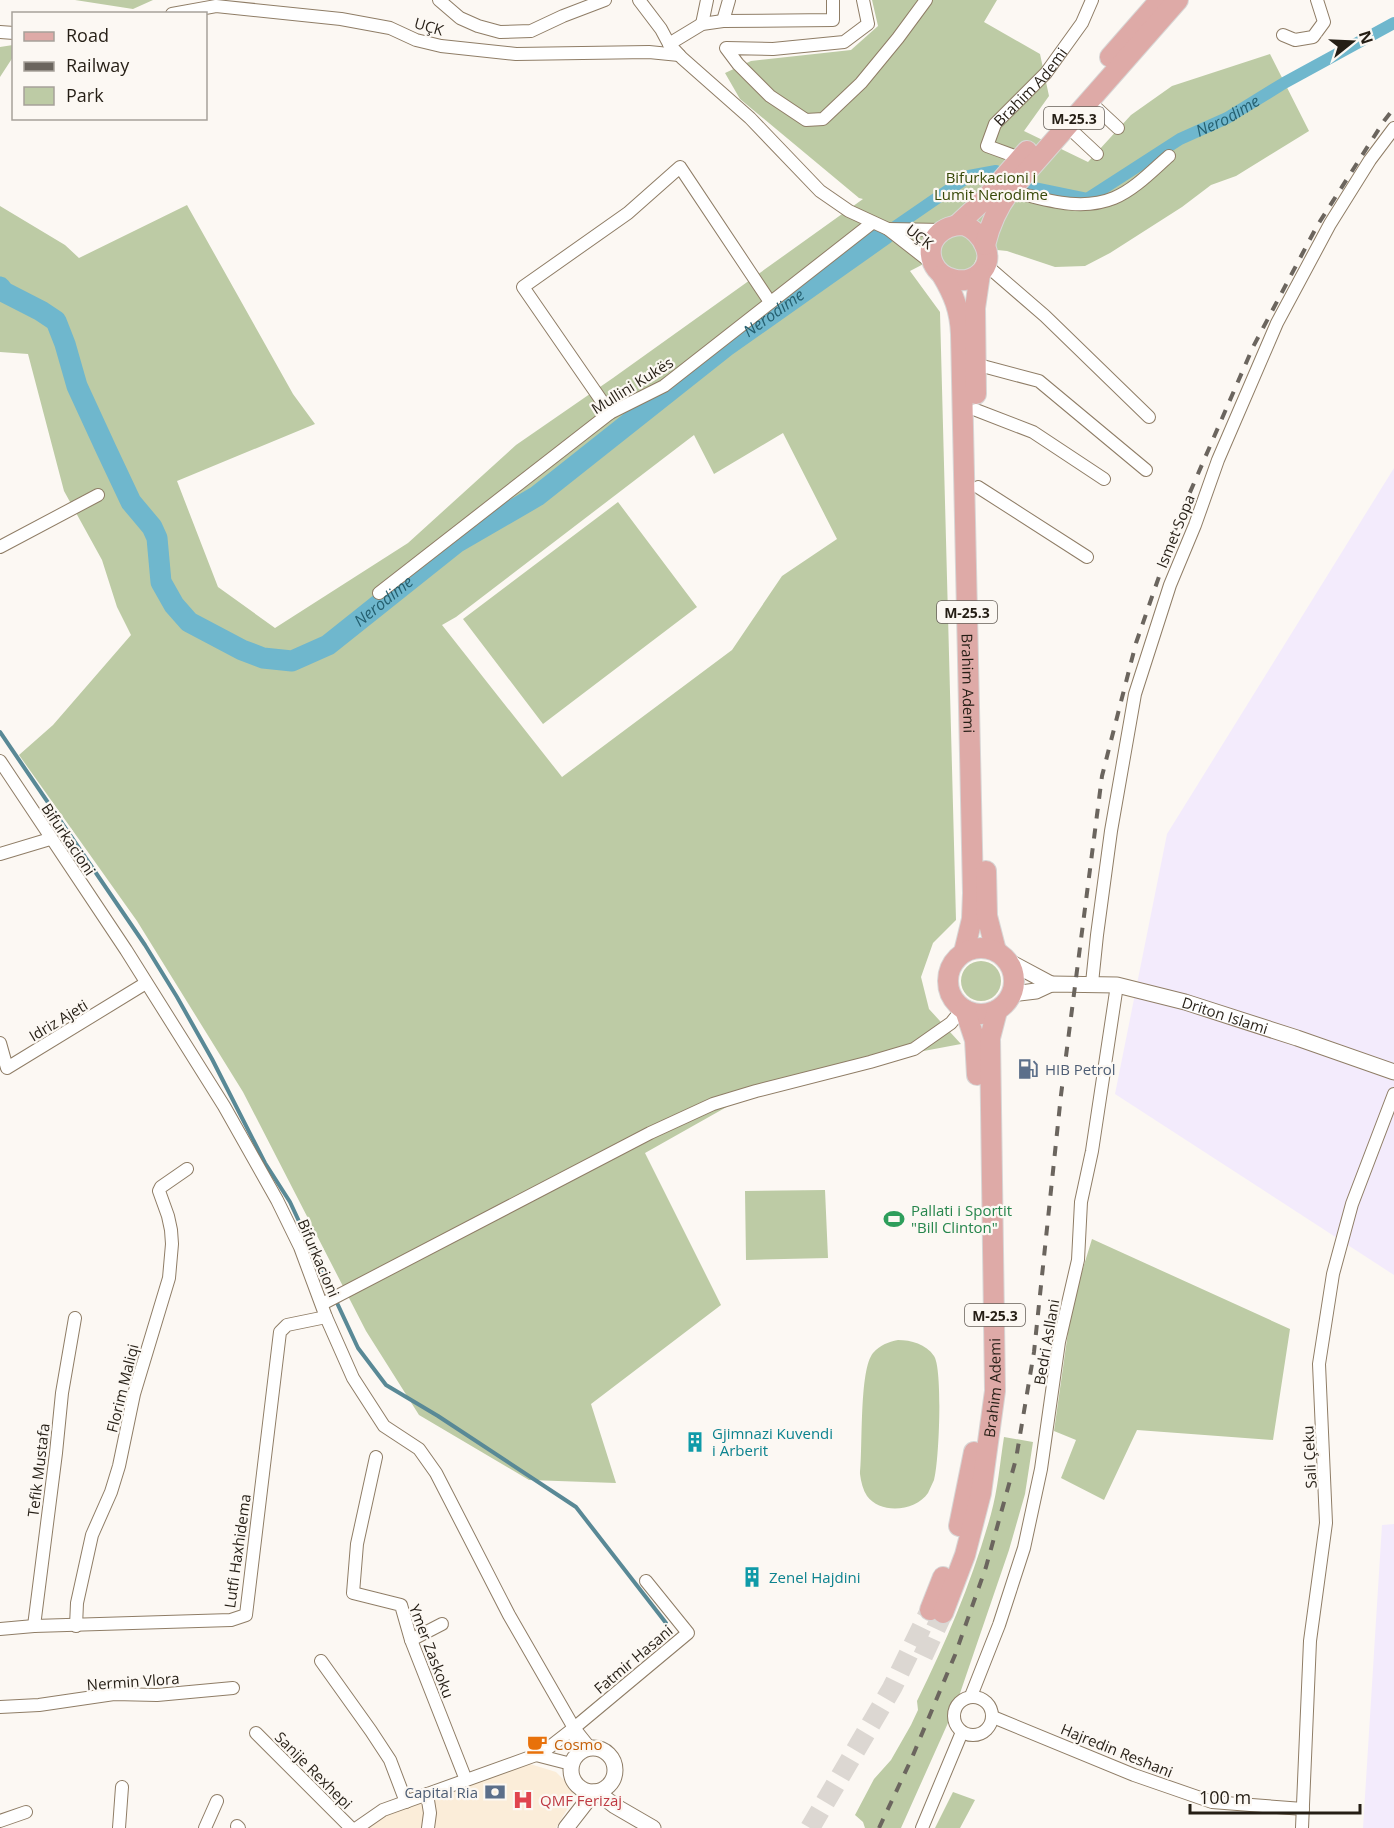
<svg xmlns="http://www.w3.org/2000/svg" width="1394" height="1828" font-family="'Open Sans',sans-serif">
<style>
.commercial{fill:#f3ebfc}
.medical{fill:#fbedd9}
.green{fill:#bdcba5;fill-rule:evenodd}
.lines{fill:none;stroke-linecap:round;stroke-linejoin:round}
.stream{stroke:#598996;stroke-width:4}
.canal{stroke:#6fb7cd;stroke-width:12}
.river{stroke:#6fb7cd;stroke-width:21}
.primary-tunnel{stroke:#dcd7d2;stroke-width:20;stroke-dasharray:20 10;stroke-linecap:butt}
.minor-casing{stroke:#8f7d66;stroke-width:14}
.tertiary-casing{stroke:#8f7d66;stroke-width:17}
.primary-casing{stroke:#d8d6d5;stroke-width:22}
.minor{stroke:#fff;stroke-width:12}
.tertiary{stroke:#fff;stroke-width:15}
.primary{stroke:#deaaa7;stroke-width:20}
.rail{stroke:#6b655e;stroke-width:4;stroke-dasharray:10 10;stroke-linecap:butt}
.labels{text-anchor:middle;dominant-baseline:central;stroke-width:4.5;stroke-linejoin:round;paint-order:stroke}
.shield{fill:#fcf8f3;stroke:#665f58;stroke-width:1.5}
.shield-label{font-size:14px;font-weight:bold;fill:#251e15}
.street-label{font-size:15px;fill:#251e15;stroke:#fcf8f3}
.park-label{font-size:15px;fill:#384908;stroke:#fcf8f3}
.service-label{font-size:15px;fill:#4e5e75;stroke:#fcf8f3;text-anchor:start}
.leisure-label{font-size:15px;fill:#27864d;stroke:#fcf8f3;text-anchor:start}
.culture-label{font-size:15px;fill:#0d838f;stroke:#fcf8f3;text-anchor:start}
.food-label{font-size:15px;fill:#c56008;stroke:#fcf8f3;text-anchor:start}
.health-label{font-size:15px;fill:#be3a42;stroke:#fcf8f3;text-anchor:start}
.water-label{font-size:16px;font-style:italic;fill:#256070;stroke:#fcf8f3}
</style>
<rect width="100%" height="100%" fill="#fcf8f3"/>
<path class="commercial" d="M1394 468V1275L1115 1094 1167 834Z
M1394 1524V1828H1363L1382 1525Z"/>
<path class="medical" d="M517 1760 556 1772 577 1793 556 1828H368L373 1822 414 1802Z"/>
<path class="green" d="M75 0H153L133 9Z
M872 0H997L984 22 1040 54 1049 96 1024 131 1088 162 1131 115 1172 86 1270 54 1309 131 1236 176 1211 185 1182 207 1110 253 1085 266 1055 267 1007 251 978 248C977 277 953 279 939 256L910 271 940 312 956 920 933 943 921 977 929 1009 961 1044 817 1071 739 1100 645 1153 721 1305 591 1404 616 1483 529 1480 419 1415 366 1331 243 1092 137 921 19 755 53 725 131 635 117 607 102 560 64 491 28 354 0 352V206L65 245 79 258 187 205 293 394 315 424 177 481 218 587 275 628 408 543 516 445 613 378 863 199 859 198 740 99 725 73 751 61 851 50 878 26ZM783 433 837 539 782 576 732 650 562 777 442 625 456 617 694 435 714 474Z
M13 45V57L0 77V47Z
M618 502 697 607 543 724 463 619Z
M961 981a20 20 0 1 1 40 0a20 20 0 1 1-40 0Z
M825 1190 828 1258 746 1260 745 1191Z
M1092 1239 1290 1329 1273 1440 1137 1430 1104 1500 1061 1478 1076 1440 1054 1431 1072 1304Z
M898 1340C911 1340 926 1344 934 1356 943 1369 939 1463 934 1480 932 1484 930 1489 928 1493 916 1511 881 1515 867 1496 863 1490 861 1482 860 1474 863 1449 859 1370 873 1353 880 1345 888 1342 898 1340Z
M1004 1437 1033 1442 1025 1494 1009 1550 956 1705 901 1828H865L863 1822 855 1815 874 1779 891 1760 911 1725 918 1710 917 1701C947 1640 973 1579 991 1514 998 1489 1000 1462 1004 1437Z
M953 1792 975 1800 960 1828H935Z"/>
<g class="lines">
<path class="stream" d="M0 732 145 945 177 997 212 1059 265 1163 290 1202 358 1348 386 1385 438 1416 576 1507 666 1623"/>
<g class="canal">
<path id="s1" d="M1024 186 1087 199 1180 139 1227 118 1284 83 1394 23"/>
<path d="M895 227 969 176 996 171"/>
</g>
<path class="river" id="s2" d="M0 287 4 292 41 311 56 321 65 344 77 386 106 449 131 502 152 527 157 538 161 582 174 605 189 622 242 650 263 658 292 661 328 645 456 543 537 496 725 347 885 234"/>
<path class="primary-tunnel" d="M923 1656 943 1613
M810 1828 892 1688 930 1610"/>
<g class="minor-casing">
<g id="minor">
<path d="M439 0 460 18 478 26 500 32 531 31 563 16 605 0"/>
<path d="M639 0 661 29 669 44 682 58 750 118 820 191 849 211 888 229 934 265"/>
<path d="M863 0 868 24 844 42 773 49 726 48 738 64 770 96 806 120 823 119 861 83 898 38 926 0"/>
<path d="M172 14 216 6 341 19 390 28 416 40 441 46 516 54 649 52 679 55"/>
<path d="M723 21 729 0"/>
<path d="M702 24 707 0"/>
<path d="M0 32 14 33"/>
<path d="M1283 35 1295 40 1313 37 1324 22 1317 0"/>
<path d="M669 44 702 24 723 21 833 20V0"/>
<path d="M1089 101 1118 128"/>
<path d="M1067 126 1097 154"/>
<path id="s3" d="M1020 158 987 146 995 124 1046 73 1082 23 1092 0"/>
<path d="M1010 191C1044 199 1080 212 1114 198 1134 190 1153 170 1169 156"/>
<path d="M888 229 942 230"/>
<path d="M986 265 1045 316 1149 417"/>
<path d="M975 364 1039 381 1146 470"/>
<path d="M976 410 1033 432 1104 479"/>
<path d="M610 413 523 287 628 213 680 167 770 302"/>
<path d="M978 487 1087 557"/>
<path d="M0 547 98 495"/>
<path d="M379 593 610 413 664 386 872 223"/>
<path d="M0 761 126 950 224 1106 277 1200 300 1247 326 1317 353 1378 384 1426 419 1449 436 1473 509 1615 574 1728 547 1749 536 1755 383 1810 357 1828"/>
<path d="M0 854 50 839"/>
<path d="M1092 983 1097 935 1111 831 1135 694 1170 585 1195 525 1218 460 1277 323 1330 224 1370 160 1394 128"/>
<path d="M0 1043 7 1068 146 983"/>
<path d="M322 1304 650 1133 713 1104 756 1091 870 1062 914 1049 951 1023 963 1008"/>
<path d="M376 1457 357 1544 353 1593 401 1605 411 1640 466 1780"/>
<path d="M34 1626 56 1453 62 1393 75 1318"/>
<path d="M76 1626 77 1603 92 1535 111 1492 119 1466 134 1394 169 1278 172 1244 171 1230 168 1216 159 1191 161 1187 187 1169"/>
<path d="M0 1629 34 1626 231 1620 246 1615 280 1332 287 1325 326 1317"/>
<path d="M411 1640 442 1624"/>
<path d="M321 1661 371 1731 390 1760 406 1802"/>
<path d="M971 1696 999 1625 1024 1548 1041 1469 1059 1342 1078 1260 1081 1202 1092 1151 1117 985"/>
<circle cx="973" cy="1716" r="19"/>
<path d="M0 1707 39 1705 114 1694 157 1695 233 1688"/>
<path d="M993 1717 1134 1775 1212 1802 1303 1809"/>
<path d="M574 1728 688 1633 646 1581"/>
<path d="M574 1728 577 1754"/>
<path d="M574 1728 590 1748"/>
<path d="M256 1733 351 1828"/>
<path d="M536 1755 571 1764"/>
<path d="M427 1794 430 1813 428 1828"/>
<path d="M0 1821 26 1812"/>
<path d="M237 1826 239 1828"/>
<path d="M119 1828 122 1787"/>
<path d="M205 1828 217 1801"/>
<path d="M922 1828 962 1732"/>
<path d="M1302 1828 1310 1641 1326 1523 1319 1364 1333 1274 1352 1204 1394 1094"/>
</g>
</g>
<g class="tertiary-casing">
<g id="tertiary">
<path d="M1008 961 1051 984"/>
<path id="s4" d="M1012 994 1036 991 1051 984 1117 985 1185 1002 1297 1038 1394 1072"/>
<circle cx="593" cy="1770" r="22"/>
<path d="M597 1792 615 1806 653 1828"/>
<path d="M566 1828 594 1792"/>
</g>
</g>
<g class="primary-casing">
<g id="primary">
<path d="M1110 57 1160 0"/>
<path d="M957 225 985 199 1027 151"/>
<path d="M964 225C982 232 997 258 980 273 966 286 941 281 933 263 924 241 943 224 964 225Z"/>
<path d="M985 245C990 224 997 208 1010 191L1178 0"/>
<path id="s5" d="M942 275C954 295 960 311 961 334L973 893 972 919 964 952"/>
<path d="M976 394 975 308 980 274"/>
<path d="M986 871 987 916 996 951"/>
<circle cx="981" cy="981" r="33"/>
<path d="M965 1010 975 1040 977 1075"/>
<path d="M959 1526 974 1452"/>
<path d="M930 1610 943 1577"/>
<path id="s6" d="M943 1613 965 1555 981 1493 995 1391 990 1038 997 1011"/>
</g>
</g>
<use href="#minor" class="minor"/>
<use href="#tertiary" class="tertiary"/>
<use href="#primary" class="primary"/>
<path class="rail" d="M879 1828 911 1760 955 1655 986 1567 1016 1459 1034 1352 1061 1095 1102 776 1136 643 1181 513 1253 347 1317 226 1384 121 1394 108"/>
</g>
<defs>
<g id="fuel-bare" transform="scale(1.62)"><path d="M-5.5-6h7V0h2V4h1.3V-2.5L3-4.5l.8-.8L6-3V5H2.5V1h-1V6h-7ZM-4.2-4.7v3.2H.2V-4.7Z" fill="#5c6f8a" stroke="#fcf8f3" stroke-width="2.5" paint-order="stroke"/></g>
<g id="stadium-bare" transform="scale(1.62)"><path d="M0-5a6.5 5 0 1 0 0 10a6.5 5 0 1 0 0-10ZM-3.5-1.8h7v3.6h-7Z" fill="#2e9e5b" stroke="#fcf8f3" stroke-width="2.5" paint-order="stroke"/></g>
<g id="building-bare" transform="scale(1.62)"><path d="M-4-6H4V6H1V3H-1V6H-4ZM-2.5-4.3h1.7v1.8h-1.7ZM.8-4.3h1.7v1.8H.8ZM-2.5-1h1.7V.8h-1.7ZM.8-1h1.7V.8H.8Z" fill="#0f9aa8" stroke="#fcf8f3" stroke-width="2.5" paint-order="stroke"/></g>
<g id="cafe-bare" transform="scale(1.62)"><path d="M-5.5-4.5H6V0H3Q3 3.5 0 3.5H-2.5Q-5.5 3.5-5.5 0ZM3-3.2v2h1.7v-2ZM-6 4.5H4V6H-6Z" fill="#e8710a" stroke="#fcf8f3" stroke-width="2.5" paint-order="stroke"/></g>
<g id="bank-bare" transform="scale(1.62)"><path d="M-6-4H6V4H-6ZM0-2.3a2.3 2.3 0 1 0 0 4.6a2.3 2.3 0 1 0 0-4.6Z" fill="#5c6f8a" stroke="#fcf8f3" stroke-width="2.5" paint-order="stroke"/></g>
<g id="hospital-bare" transform="scale(1.62)"><path d="M-5-5h3v3.5h4V-5h3V5h-3V1.5h-4V5h-3Z" fill="#e0444e" stroke="#fcf8f3" stroke-width="2.5" paint-order="stroke"/></g>
</defs>
<g fill-rule="evenodd">
<use href="#fuel-bare" x="1028" y="1069"/>
<use href="#stadium-bare" x="894" y="1219"/>
<use href="#building-bare" x="695" y="1442"/>
<use href="#building-bare" x="752" y="1577"/>
<use href="#cafe-bare" x="537" y="1744"/>
<use href="#bank-bare" x="495" y="1792"/>
<use href="#hospital-bare" x="523" y="1800"/>
</g>
<g class="labels">
<g class="shield">
<rect x="1044" y="107" width="60" height="22" rx="4.5"/>
<rect x="937" y="601" width="60" height="22" rx="4.5"/>
<rect x="965" y="1304" width="60" height="22" rx="4.5"/>
</g>
<g class="shield-label">
<text x="1074" y="118">M-25.3</text>
<text x="967" y="612">M-25.3</text>
<text x="995" y="1315">M-25.3</text>
</g>
<g class="street-label">
<text transform="translate(429 26) rotate(16)">UÇK</text>
<text stroke="none"><textPath href="#s3" startOffset="110">Brahim Ademi</textPath></text>
<text transform="translate(920 236) rotate(38)">UÇK</text>
<text transform="translate(632 385) rotate(-32)">Mullini Kukës</text>
<text transform="translate(1175 531) rotate(-68)">Ismet Sopa</text>
<text stroke="none"><textPath href="#s5" startOffset="412">Brahim Ademi</textPath></text>
<text transform="translate(69 839) rotate(56)">Bifurkacioni</text>
<text stroke="none"><textPath href="#s4" startOffset="219">Driton Islami</textPath></text>
<text transform="translate(58 1020) rotate(-31)">Idriz Ajeti</text>
<text transform="translate(319 1258) rotate(67)">Bifurkacioni</text>
<text transform="translate(1046 1342) rotate(-80)">Bedri Asllani</text>
<text stroke="none"><textPath href="#s6" startOffset="232">Brahim Ademi</textPath></text>
<text transform="translate(122 1388) rotate(-76)">Florim Maliqi</text>
<text transform="translate(1309 1457) rotate(-93)">Sali Çeku</text>
<text transform="translate(38 1470) rotate(-83)">Tefik Mustafa</text>
<text transform="translate(237 1551) rotate(-82)">Lutfi Haxhidema</text>
<text transform="translate(432 1651) rotate(69)">Ymer Zaskoku</text>
<text transform="translate(633 1659) rotate(-40)">Fatmir Hasani</text>
<text transform="translate(133 1681) rotate(-4)">Nermin Vlora</text>
<text transform="translate(1117 1750) rotate(22)">Hajredin Reshani</text>
<text transform="translate(314 1770) rotate(45)">Sanije Rexhepi</text>
</g>
<g class="park-label">
<text x="991" y="177">Bifurkacioni i<tspan x="991" dy="17">Lumit Nerodime</tspan></text>
</g>
<g class="service-label">
<text x="1045" y="1069">HIB Petrol</text>
<text x="478" y="1792" text-anchor="end">Capital Ria</text>
</g>
<g class="leisure-label">
<text x="911" y="1210">Pallati i Sportit<tspan x="911" dy="17">"Bill Clinton"</tspan></text>
</g>
<g class="culture-label">
<text x="712" y="1433">Gjimnazi Kuvendi<tspan x="712" dy="17">i Arberit</tspan></text>
<text x="769" y="1577">Zenel Hajdini</text>
</g>
<g class="food-label">
<text x="554" y="1744">Cosmo</text>
</g>
<g class="health-label">
<text x="540" y="1800">QMF Ferizaj</text>
</g>
<g class="water-label">
<text stroke="none"><textPath href="#s1" startOffset="228">Nerodime</textPath></text>
<text stroke="none"><textPath href="#s2" startOffset="1108">Nerodime</textPath></text>
<text stroke="none"><textPath href="#s2" startOffset="622">Nerodime</textPath></text>
</g>
</g>
<rect x="12" y="12" width="195" height="108" fill="#fcf8f3" stroke="#a6a19a" stroke-width="1.5"/>
<rect x="24" y="32" width="30" height="9" fill="#deaaa7" stroke="#a6a19a" stroke-width="1.5"/>
<text x="66" y="42" font-size="18" fill="#251e15">Road</text>
<rect x="24" y="62" width="30" height="9" fill="#6b655e" stroke="#a6a19a" stroke-width="1.5"/>
<text x="66" y="72" font-size="18" fill="#251e15">Railway</text>
<rect x="24" y="87" width="30" height="18" fill="#bdcba5" stroke="#a6a19a" stroke-width="1.5"/>
<text x="66" y="102" font-size="18" fill="#251e15">Park</text>
<g transform="translate(1352 42) rotate(72)" stroke="#fcf8f3" stroke-width="4.5" paint-order="stroke">
<path d="M0-4.5L10 22L0 15L-10 22Z" fill="#251e15"/>
<text y="-9" font-size="16" font-weight="bold" text-anchor="middle" fill="#251e15">N</text>
</g>
<path d="M1190 1804v9h170v-9" fill="none" stroke="#251e15" stroke-width="3"/>
<text x="1199" y="1804" font-size="18" fill="#251e15" stroke="#fcf8f3" stroke-width="4.5" paint-order="stroke">100 m</text>
</svg>
